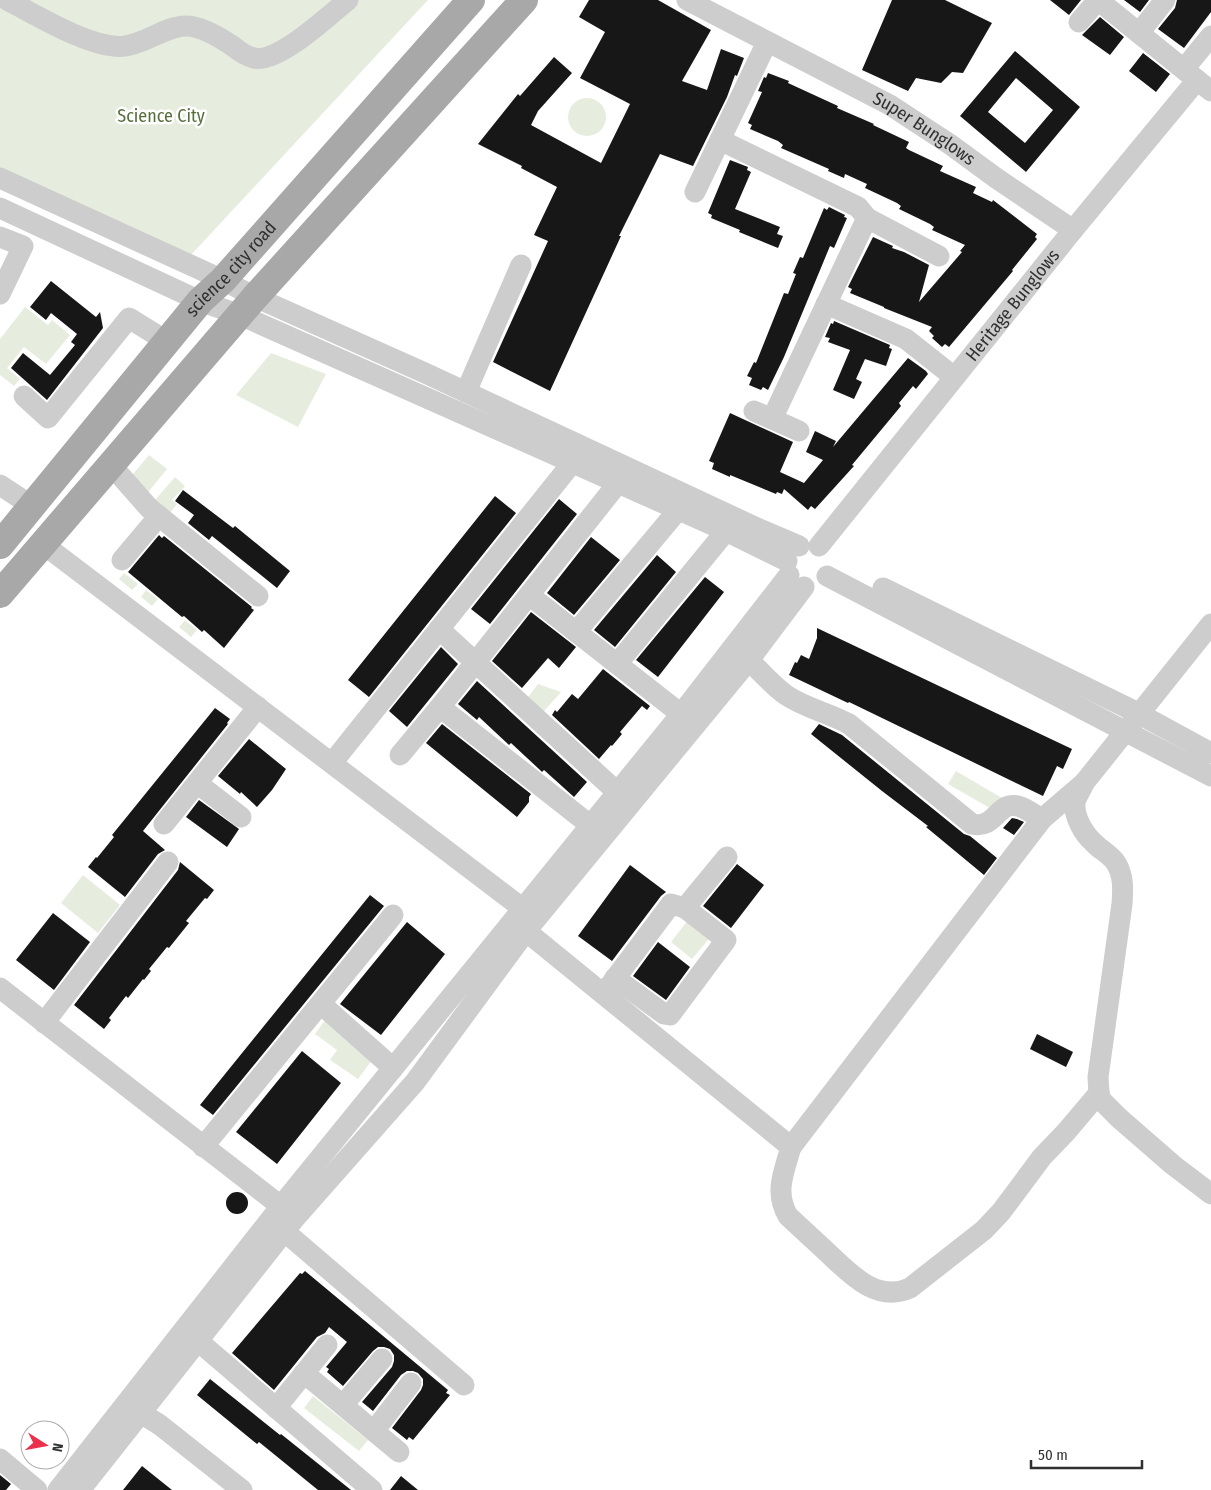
<svg xmlns="http://www.w3.org/2000/svg" width="1211" height="1490" font-family="'Fira Sans Condensed',sans-serif">
<style>
.green{fill:#e7edde}
.building{fill:#171717;fill-rule:evenodd}
.lines{fill:none;stroke-linecap:round;stroke-linejoin:round}
.minor{stroke:#cdcdcd;stroke-width:21}
.major{stroke:#a8a8a8;stroke-width:28}
.labels{text-anchor:middle;dominant-baseline:central;stroke-width:5;stroke-linejoin:round;paint-order:stroke}
.park-label{font-size:18px;fill:#576e3c;stroke:#fff}
.street-label{font-size:18px;fill:#303030;stroke:#fff}
</style>
<rect width="100%" height="100%" fill="#fff"/>
<path class="green" d="M0 0H428L190 256 0 169Z
M568 117a19 19 0 1 1 38 0a19 19 0 1 1-38 0Z
M25 307 48 325 52 320 70 335 46 364 24 347 7 368 20 379 14 386 0 375V339Z
M271 353 326 374 298 427 236 395Z
M149 455 167 469 145 496 129 479Z
M175 477 185 486 172 500 177 504 170 513 155 500Z
M124 573 138 584 132 590 119 579Z
M146 590 158 599 152 606 141 597Z
M185 620 197 630 191 637 179 627Z
M538 684 561 692 538 718 523 704Z
M956 771 1002 798 995 811 948 784Z
M83 875 120 905 98 933 61 903Z
M692 915 714 933 692 959 671 942Z
M325 1020 375 1056 358 1079 330 1060 337 1050 315 1034Z
M313 1396 368 1440 359 1451 304 1408Z"/>
<path class="building" d="M589 0H658L711 30 682 81 707 90 721 49 744 58 737 76 735 75 727 97 693 166 660 154 619 236H621L550 391 493 362 548 241 534 235 557 187 521 168 522 166 478 144 518 94 520 96 554 57 572 73 538 111 531 125 601 163 630 104 580 78 605 32 579 17Z
M892 0H945L992 23 963 73 952 72 941 83 916 78 908 91 862 70Z
M1050 0H1081L1069 15Z
M1124 0H1149L1140 12Z
M1177 0H1211V12L1184 48 1158 29 1175 8Z
M1100 17 1124 37 1110 55 1082 35Z
M1015 51 1080 107 1026 172 960 116ZM1016 78 1053 110 1025 143 988 112Z
M1143 53 1170 74 1156 92 1129 71Z
M768 73 789 81 788 83 838 106 837 108 874 124 873 125 909 142 906 148 909 150 943 166 940 171 976 187 973 193 992 202 993 200 1037 234 1035 237 1037 239 1012 270 1013 271 949 347 945 344 942 347 932 338 934 336 929 331 932 327 884 308V307L850 293 852 289 848 287 873 237 893 246 892 248 904 252 929 265 919 302 962 252 960 251 965 245 932 230 934 227 930 224 899 209 901 206 897 203 865 188 867 184 845 174 844 178 828 171 829 169 781 148 783 145 778 141 750 129 752 125 748 123 762 92 758 91 764 77 766 78Z
M730 160 748 167 747 170 751 172 735 209 780 227 777 234 783 236 778 248 739 232 740 230 711 218 712 215 708 213Z
M829 207 845 215 844 217 847 218 834 248 830 246 784 357 768 390 763 387 761 390 749 385 752 378 747 376 754 362 756 363 784 293 788 294 796 274 793 273 800 257 803 258 824 208 827 210Z
M51 281 96 317 100 312 103 328 47 400 11 368 23 353 50 375 75 345 71 342 77 334 51 313 46 320 30 307Z
M834 321 890 345 889 348 892 349 886 366 865 359 856 379 862 382 854 399 833 390 850 350 828 342 830 338 825 337 831 323 833 324Z
M908 358 926 371 928 374 916 389 913 386 899 403 901 406 852 465 854 466 815 509 811 506 808 510 784 489 782 494 777 492 776 494 730 475V477L712 469 714 463 709 461 730 413 793 442 780 472 804 483 823 460 806 452 815 431 836 441 833 447Z
M183 490 233 528 235 526 290 571 277 588 212 536 209 540 188 523 194 515 175 501Z
M495 496 516 513 369 697 348 680Z
M559 499 577 514 490 624 471 609Z
M159 535 162 538 164 536 252 607 251 608 254 610 224 648 204 630 202 632 184 616 182 617 128 572Z
M591 537 620 560 574 615 547 593Z
M657 555 676 572 615 647 594 630Z
M705 577 724 592 658 677 636 660Z
M531 612 576 647 559 668 548 658 522 688 492 661Z
M817 628 1072 749 1063 769 1057 766 1043 796 849 702 848 703 789 675 795 662 797 663 801 655 809 659 817 638Z
M441 647 458 664 407 727 389 711Z
M603 669 650 706 647 710 642 706 620 732 622 734 612 746 611 745 599 759 552 715 555 710 557 712 572 694 578 699Z
M477 681 587 782 574 797 544 770 542 772 540 770 511 743 509 745 479 717 477 720 458 704Z
M215 708 230 719 227 723 228 724 143 831 165 850 158 854 125 897 88 867 96 857 97 858 114 837 112 835Z
M442 724 531 794 529 797V802L517 817 426 743Z
M819 724 842 735 964 834 970 836 997 858 984 875 926 827 928 826 882 791 811 734Z
M249 739 286 769 272 790 257 807 241 792 240 794 218 776Z
M199 800 239 829 227 847 186 817Z
M1012 818 1017 819 1024 822 1014 835 1003 828Z
M180 862 214 890 207 899 205 898 186 921 189 923 169 948 167 947 149 969 151 971 144 980 143 979 128 998 126 996 109 1018 111 1020 104 1029 74 1005 178 870Z
M737 864 764 885 731 928 703 906Z
M630 865 666 892 661 896 612 961 578 936Z
M370 895 384 906 213 1115 200 1105Z
M53 913 90 942 54 990 16 960Z
M407 922 445 954 381 1035 340 1004Z
M658 942 690 967 666 1000 633 976Z
M1037 1034 1073 1052 1066 1067 1030 1049Z
M302 1051 341 1083 277 1164 236 1132Z
M226 1203a11 11 0 1 1 22 0a11 11 0 1 1-22 0Z
M305 1271 448 1390 446 1393 450 1395 413 1440 409 1437 407 1440 392 1428 421 1390 423 1385V1379L418 1373 413 1371H407L401 1375 373 1411 362 1402 392 1367 394 1361V1355L390 1349 384 1347H378L373 1351 343 1386 327 1372 329 1369 326 1367 347 1342 329 1327 325 1333 317 1337 274 1390 232 1353 300 1273 302 1274Z
M210 1379 280 1435 281 1434 351 1490H318L259 1442 257 1444 197 1395Z
M142 1466 172 1490H123Z
M0 1475 11 1484 6 1490H0Z
M401 1476 418 1490H390Z"/>
<g class="lines">
<g class="minor">
<path d="M7 0C35 14 94 51 125 46 147 43 166 26 186 26 202 26 221 38 234 47 240 52 246 56 254 58 278 64 329 15 348 0"/>
<path id="s1" d="M687 0 890 105 951 145 996 178 1073 230"/>
<path d="M1079 22 1098 0 1197 80"/>
<path d="M1139 33 1165 0"/>
<path d="M1184 69 1211 36"/>
<path d="M720 140 858 207 867 218 772 419"/>
<path d="M0 178 223 280 255 297 425 373 757 528 799 546"/>
<path d="M695 192 767 42"/>
<path d="M0 208 200 301 240 315 726 531 787 561"/>
<path d="M867 218 939 256"/>
<path d="M0 237 23 246 0 294"/>
<path d="M826 304 906 339 954 377"/>
<path d="M466 392 521 265"/>
<path d="M24 396 48 418 129 318 166 341"/>
<path d="M754 411 799 431"/>
<path d="M111 465 149 508 258 596"/>
<path d="M0 485 32 506"/>
<path d="M43 544 522 908"/>
<path id="s2" d="M819 546 1073 230 1197 80 1211 91"/>
<path d="M122 560 159 516"/>
<path d="M827 576 1211 776"/>
<path d="M883 588 1132 710 1211 753"/>
<path d="M529 595 681 714"/>
<path d="M439 629 617 792"/>
<path d="M576 632 678 510"/>
<path d="M749 660C761 672 772 685 786 695 805 708 829 713 849 724L972 824C997 830 997 798 1021 807 1028 810 1035 815 1042 819"/>
<path d="M617 664 726 531"/>
<path d="M440 707 590 825"/>
<path d="M400 755 440 707 618 483"/>
<path d="M332 763 572 463"/>
<path d="M197 783 241 817"/>
<path d="M1084 783C1082 789 1075 798 1075 804 1074 817 1084 834 1093 842 1100 850 1110 854 1116 863 1124 876 1123 890 1122 904L1098 1077 1099 1093 1101 1100 1119 1118 1173 1165 1211 1194"/>
<path d="M164 824 258 707"/>
<path d="M516 923 791 1147 1042 819 1084 783 1211 624"/>
<path d="M615 978 664 1014 670 1015 726 940 685 908 727 857"/>
<path d="M0 988 291 1214"/>
<path d="M608 988 671 904 685 908"/>
<path d="M321 1004 393 1068"/>
<path d="M44 1023 168 862"/>
<path d="M203 1147 393 915"/>
<path d="M791 1147C784 1172 774 1192 788 1216 801 1228 815 1241 828 1253 850 1274 877 1303 910 1288L984 1230 1001 1212 1042 1157 1066 1132 1099 1093"/>
<path d="M284 1231 464 1385"/>
<path d="M198 1341 372 1490"/>
<path d="M304 1373 399 1452"/>
<path d="M343 1405 382 1359"/>
<path d="M276 1408 327 1345"/>
<path d="M141 1413 160 1425 242 1490"/>
<path d="M374 1431 411 1383"/>
<path d="M0 1459 37 1490"/>
<path d="M58 1490 281 1206 681 714 789 575"/>
<path d="M80 1490 295 1218 415 1082 526 931 749 660 804 587"/>
</g>
<g class="major">
<path id="s3" d="M0 545 200 301 223 280 471 0"/>
<path d="M0 594 255 297 524 0"/>
</g>
</g>
<g class="labels">
<g class="park-label">
<text x="161" y="116">Science City</text>
</g>
<g class="street-label">
<text stroke="none"><textPath href="#s1" startOffset="270">Super Bunglows</textPath></text>
<text stroke="none"><textPath href="#s3" startOffset="360">science city road</textPath></text>
<text stroke="none"><textPath href="#s2" startOffset="309">Heritage Bunglows</textPath></text>
</g>
</g>
<g transform="translate(45 1445) rotate(101)"><circle r="24" fill="#ffffff" stroke="#acacac"/>
<path d="M0-4L9 19L0 12L-9 19Z" fill="#ea304b"/>
<text y="-8" font-size="14" font-weight="bold" text-anchor="middle" fill="#303030">N</text>
</g>
<path d="M1031 1460v8h111v-8" fill="none" stroke="#303030" stroke-width="2.5"/>
<text x="1038" y="1460" font-size="15" fill="#303030" stroke="#ffffff" stroke-width="4" paint-order="stroke">50 m</text>
</svg>
